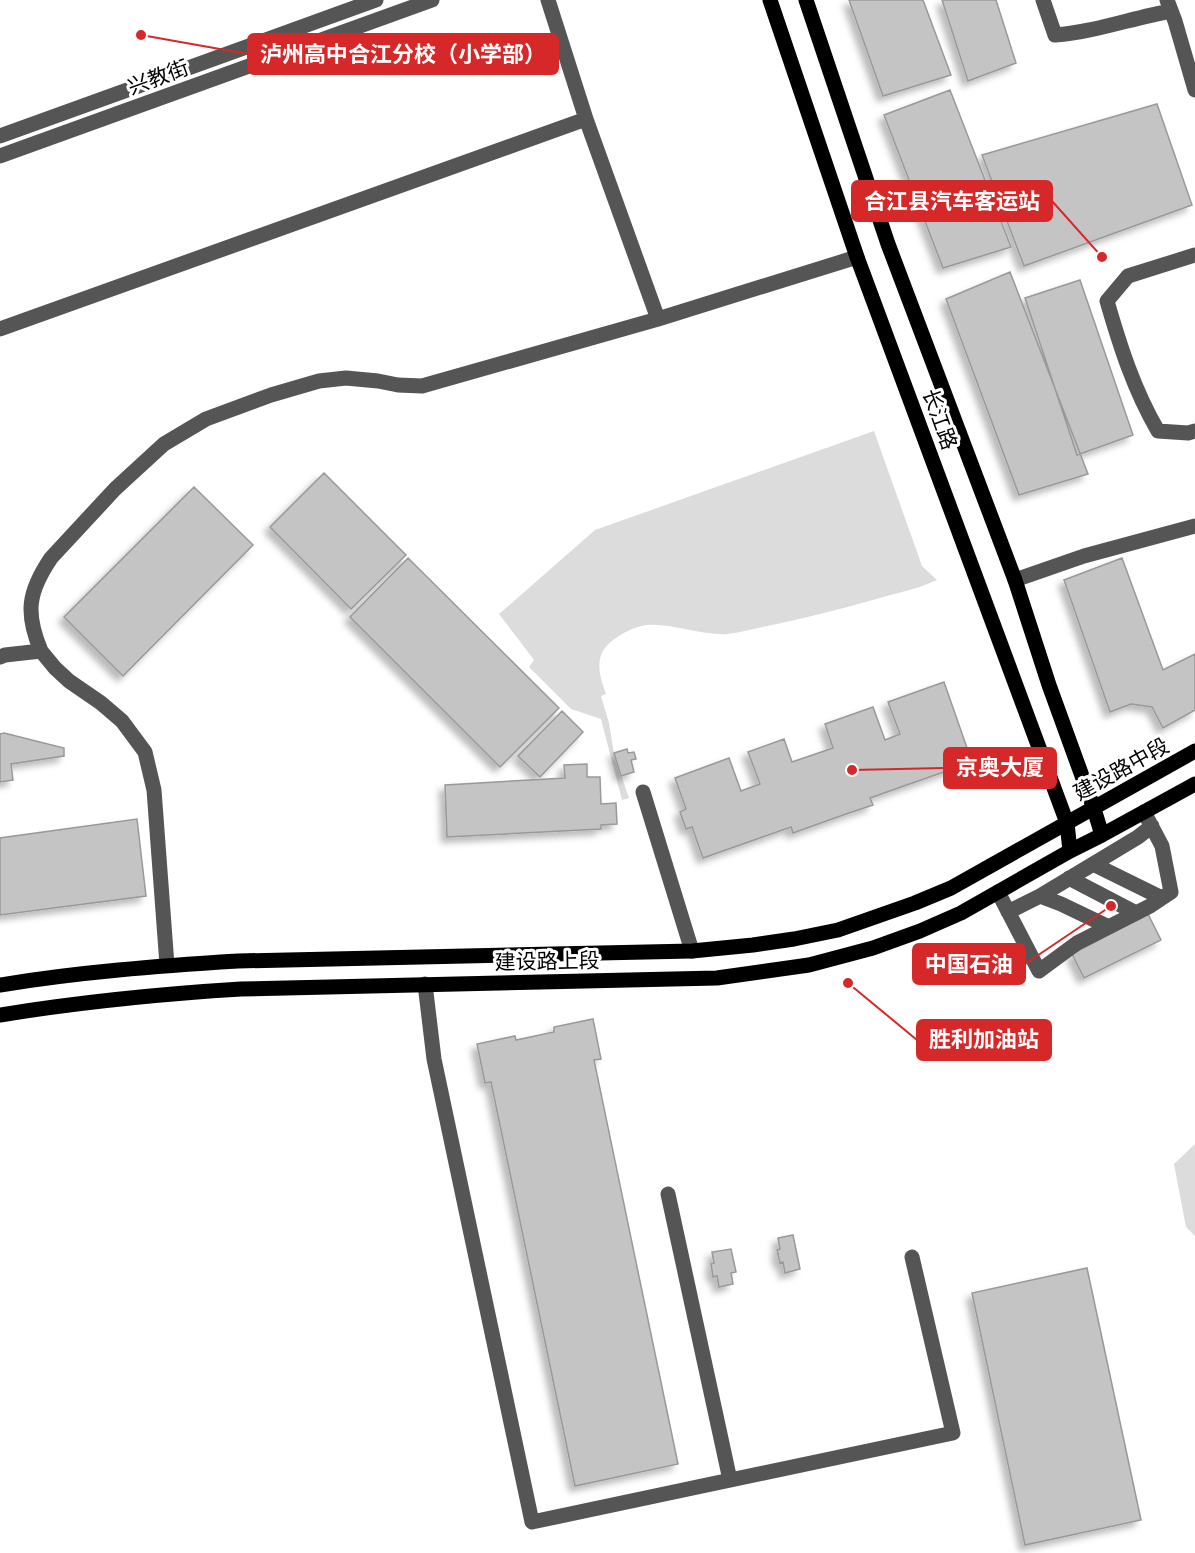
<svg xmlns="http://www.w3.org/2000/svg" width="1195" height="1553" font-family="Figtree,'Noto Sans SC',sans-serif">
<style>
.green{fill:#dcdcdc}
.building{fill:#c4c4c4;stroke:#999;stroke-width:1.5;filter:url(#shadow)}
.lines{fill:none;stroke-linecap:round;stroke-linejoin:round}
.minor{stroke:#555;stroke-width:15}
.major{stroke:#000;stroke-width:15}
.labels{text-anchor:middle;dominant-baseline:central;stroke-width:6;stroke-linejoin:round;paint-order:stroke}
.street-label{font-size:21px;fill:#000;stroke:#fff}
.leader{fill:none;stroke:#d62828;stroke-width:2}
.callout-dot{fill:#d62828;stroke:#fff;stroke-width:2}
.callout{fill:#d62828;stroke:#d62828;stroke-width:2}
.callout-label{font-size:22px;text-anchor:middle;font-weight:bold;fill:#fff}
</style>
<defs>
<filter id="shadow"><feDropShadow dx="-5.5" dy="5.5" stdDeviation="3" flood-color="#0004"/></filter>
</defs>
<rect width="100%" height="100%" fill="#fff"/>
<path class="green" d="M874 431 922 566 937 580 920 587C872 600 825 614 777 624 761 627 744 632 727 634 702 636 663 620 641 626 633 628 623 633 616 638 593 653 598 672 606 694L601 696 609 723 614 754 629 798 622 800 601 719 571 709 529 667 534 660 499 614 595 530Z
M1195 1144V1236L1186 1227 1174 1164Z"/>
<path class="building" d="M849 0H923L951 75 883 96Z
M942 0H996L1016 63 968 81Z
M950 90 1011 247 943 268 884 115Z
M1157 104 1192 205 1024 266 982 155Z
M1010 272 1088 474 1019 495 946 299Z
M1080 280 1133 435 1077 455 1025 298Z
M324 473 406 555 351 609 270 527Z
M194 487 253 545 123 676 64 617Z
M408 558 559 708 500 767 350 617Z
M1122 558 1163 670 1195 654V710L1163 728 1152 707 1131 704 1110 712 1064 580Z
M944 682 972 762 870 798 873 805 846 814 793 833 791 827 703 858 692 827 686 829 680 812 686 809 675 778 729 758 741 791 760 784 748 752 784 739 792 762 833 748 825 724 873 707 885 740 900 734 888 702Z
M562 711 583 732 540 777 518 756Z
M4 733 64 748V756L11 764 13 780 0 782V734Z
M627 749 628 753 634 752 636 759 631 760 634 772 621 776 614 753Z
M587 764V777H600L601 804 616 803 617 824 601 825V829L447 837 445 785 565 778 564 765Z
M137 819 146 896 0 915V838Z
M1148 914 1161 940 1084 978 1072 954Z
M593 1019 601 1059 594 1060 678 1464 575 1486 491 1082 485 1083 477 1044 515 1036 516 1040 554 1032V1027Z
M793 1235 800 1269 785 1273 783 1262 780 1263 777 1250 780 1249 778 1238Z
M731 1249 736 1272 731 1273 733 1284 719 1287 717 1276 713 1277 711 1264 714 1263 712 1252Z
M1087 1268 1141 1520 1025 1545 972 1293Z"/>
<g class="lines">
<path class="minor" d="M548 0 586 119 658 319
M1043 0 1055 35C1095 32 1132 18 1171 11
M1167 0 1175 21 1195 90
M0 136 376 0
M0 156 432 0
M1195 255 1128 276 1107 301C1120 346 1134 390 1158 431L1188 433 1195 431
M0 329 586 119
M1015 580 1084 556 1195 526
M41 651C25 613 28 592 51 558L115 489 164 444 206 419 271 395 319 381 346 378 378 381 398 385 422 386 658 319 857 257
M0 657 5 655 41 651 55 668 69 681 101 703 122 721 145 752 154 790 167 965
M643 792 692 951
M1093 864 1162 898
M1069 878 1136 913
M998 892 1039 971 1077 943 1150 906 1171 892 1162 846 1144 812
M1040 896 1138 837 1152 826
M1008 912 1040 896 1061 904 1109 927
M425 984 434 1059 532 1522 953 1433 912 1257
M668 1194 730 1480"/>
<path class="major" d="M770 0 857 257 1067 823 1070 851
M806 0 888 244 1015 580 1049 685 1094 809 1102 835
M0 985C79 972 158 966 238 961L692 951 753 945 794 939 838 930 915 903 951 888 1195 751
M0 1015C80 1002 160 994 241 989L717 978 809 965 873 948 920 931 961 913 1070 851 1102 835 1195 784"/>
</g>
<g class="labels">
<g class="street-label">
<text transform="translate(158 77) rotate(-20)">兴教街</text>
<text transform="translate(940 419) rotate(70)">长江路</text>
<text transform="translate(1121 769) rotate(-29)">建设路中段</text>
<text transform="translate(547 961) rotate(-1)">建设路上段</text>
</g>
</g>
<path class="leader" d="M141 35L248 54M1102 257L1052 201M852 770L944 768M1111 906L1025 964M848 983L917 1040"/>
<g class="callout-dot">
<circle cx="141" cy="35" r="6"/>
<circle cx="1102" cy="257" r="6"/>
<circle cx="852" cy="770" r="6"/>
<circle cx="1111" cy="906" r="6"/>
<circle cx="848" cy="983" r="6"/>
</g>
<g class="callout">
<rect x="248" y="34" width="310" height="40" rx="6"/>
<rect x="852" y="181" width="200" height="40" rx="6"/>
<rect x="944" y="748" width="112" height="40" rx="6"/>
<rect x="913" y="944" width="112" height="40" rx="6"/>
<rect x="917" y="1020" width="134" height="40" rx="6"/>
</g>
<g class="callout-label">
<text x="403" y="62">泸州高中合江分校（小学部）</text>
<text x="952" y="209">合江县汽车客运站</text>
<text x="1000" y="775">京奥大厦</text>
<text x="969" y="972">中国石油</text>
<text x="984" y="1047">胜利加油站</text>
</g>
</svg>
